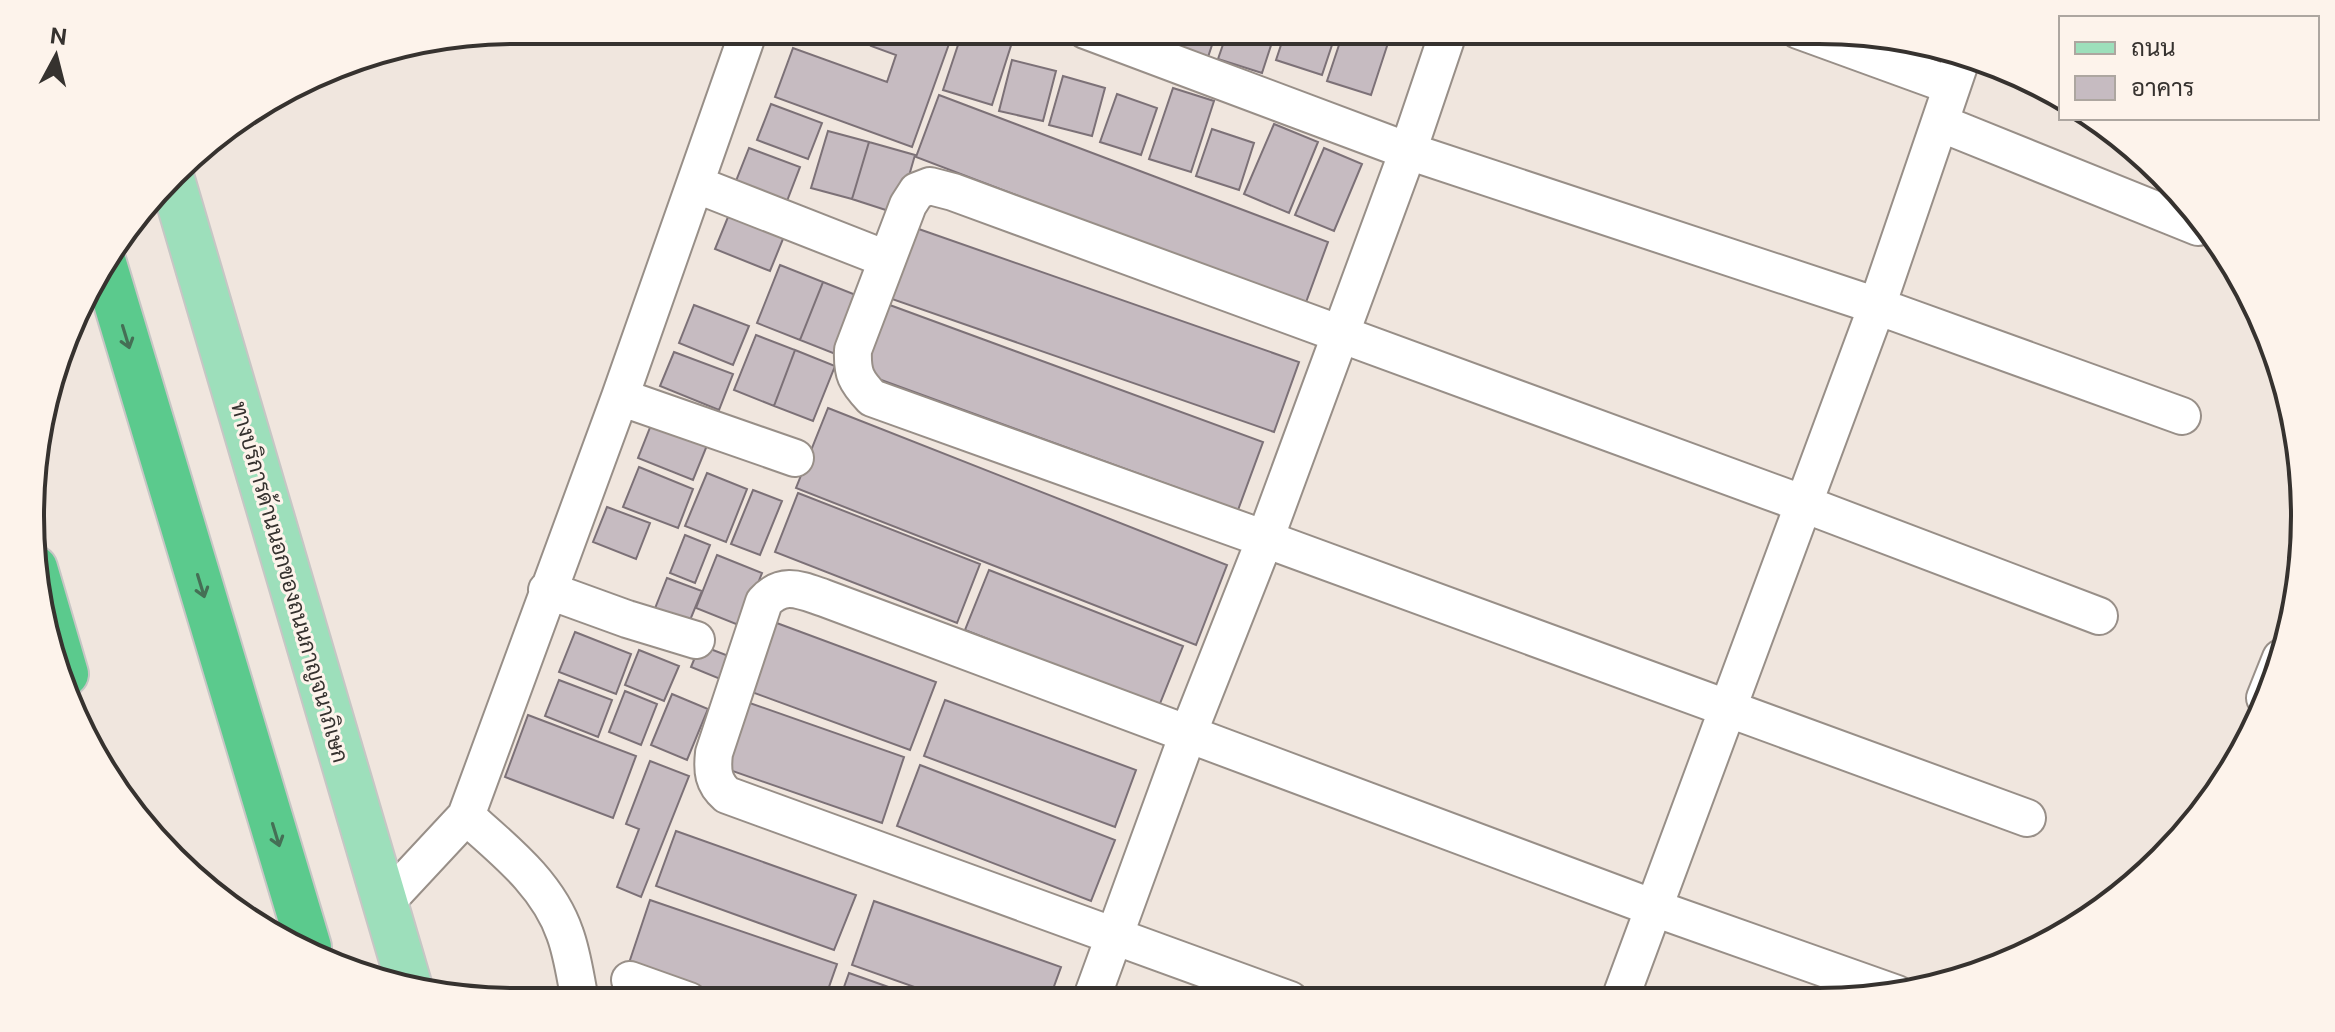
<svg xmlns="http://www.w3.org/2000/svg" width="2335" height="1032" font-family="'Public Sans',Sarabun,sans-serif">
<style>
.building{fill:#c6bbc1;stroke:#7c7177;stroke-width:2}
.lines{fill:none;stroke-linecap:round;stroke-linejoin:round}
.minor-casing{stroke:#988f88;stroke-width:40}
.major-casing{stroke:#c7c6c5;stroke-width:48}
.highway-casing{stroke:#c7c6c5;stroke-width:48}
.minor{stroke:#fff;stroke-width:36}
.major{stroke:#9ddfbb;stroke-width:44}
.highway{stroke:#5bca8d;stroke-width:44}
.oneway{stroke:#456f55}
.labels{text-anchor:middle;dominant-baseline:central;stroke-width:6;stroke-linejoin:round;paint-order:stroke}
.street-label{font-size:22px;fill:#36322f;stroke:#fdf3eb}
.rim{fill:none;stroke:#36322f;stroke-width:4}
</style>
<rect width="100%" height="100%" fill="#f0e6de"/>
<path class="building" d="M877 30H954L912 147 775 97 793 48 887 82 896 55 871 46Z
M992 30H1016L992 105 943 90 961 36 987 44Z
M1168 30H1217L1208 57 1164 43Z
M1228 30H1276L1262 73 1218 59Z
M1286 30H1337L1322 75 1276 60Z
M1344 30H1358L1389 40 1371 95 1327 81Z
M1012 60 1056 71 1043 121 999 111Z
M1063 76 1105 88 1092 136 1049 125Z
M1173 88 1214 101 1191 172 1149 159Z
M1117 94 1157 108 1141 155 1100 142Z
M939 95 1328 242 1305 305 916 157Z
M771 104 822 123 808 159 757 140Z
M1274 124 1318 142 1289 213 1244 194Z
M1212 129 1254 143 1239 190 1196 176Z
M828 131 869 142 852 199 811 188Z
M869 142 915 155 898 214 852 199Z
M749 148 800 167 787 201 736 181Z
M1324 148 1362 164 1334 231 1295 215Z
M730 212 785 234 770 271 715 249Z
M913 227 1299 362 1274 432 889 298Z
M780 265 823 282 800 340 757 323Z
M823 282 866 299 843 357 800 340Z
M887 304 1263 442 1238 510 862 373Z
M694 305 749 326 733 365 679 343Z
M756 335 795 350 774 406 734 390Z
M795 350 835 366 813 421 774 406Z
M674 352 733 374 719 410 660 386Z
M828 408 1227 565 1196 645 796 488Z
M653 420 708 443 693 480 638 458Z
M639 467 693 489 678 528 623 507Z
M707 473 747 489 726 542 685 526Z
M753 490 782 501 760 555 731 544Z
M798 493 980 564 957 623 775 552Z
M607 507 650 523 636 559 593 542Z
M685 535 710 545 695 583 670 573Z
M717 555 762 573 741 626 696 608Z
M989 570 1183 646 1159 706 965 630Z
M667 578 702 591 686 630 652 616Z
M774 622 936 682 910 750 749 691Z
M575 632 631 654 616 694 559 672Z
M700 645 739 660 730 683 691 667Z
M639 650 679 666 664 701 625 685Z
M559 680 612 700 598 737 545 716Z
M625 691 657 704 641 745 609 732Z
M672 694 708 709 687 760 651 745Z
M945 700 1136 770 1115 827 924 756Z
M744 701 904 757 882 823 721 767Z
M528 715 636 756 613 818 505 777Z
M650 761 689 776 641 897 617 887 639 829 626 824Z
M920 765 1115 840 1091 901 897 826Z
M676 831 856 895 834 950 656 886Z
M650 900 837 964 824 1001H741L629 963Z
M874 901 1061 967 1049 1000 954 1001 852 965Z
M849 973 928 1001H839Z"/>
<g class="lines">
<g class="minor-casing">
<path id="minor" d="M1085 30 1408 151 1877 306 2182 416
M1798 30 1952 86
M1940 123 2198 227
M695 184 871 253
M620 397 795 458
M547 590 627 619 696 640
M2265 698 2281 658
M2027 818 1265 539 872 398C856 381 852 374 853 350L908 205 917 191 930 186 953 192 1804 504 2099 616
M385 903 466 816
M630 980 689 1001
M579 995C575 975 572 953 565 934 548 884 504 850 466 816L620 397 749 30
M1620 999 1877 306 1963 54
M1091 1000 1188 734 1265 539 1408 151 1449 30
M1290 1000 727 795C713 783 712 771 714 753L764 602C783 581 800 590 824 598L1654 908 1897 994"/>
</g>
<g class="major-casing">
<path id="major" d="M172 179 409 984"/>
</g>
<g class="highway-casing">
<path id="highway" d="M104 263 309 947
M35 568 66 674"/>
</g>
<use href="#minor" class="minor"/>
<use href="#major" class="major"/>
<use href="#highway" class="highway"/>
</g>
<defs><path id="oneway-shaft" d="M-6 0H5M1.5-3L5.5 0L1.5 3" fill="none" stroke-width="1.6" stroke-linecap="round" stroke-linejoin="round" transform="scale(2)"/></defs>
<g class="oneway">
<use href="#oneway-shaft" transform="translate(126 337) rotate(73)"/>
<use href="#oneway-shaft" transform="translate(201 586) rotate(73)"/>
<use href="#oneway-shaft" transform="translate(276 835) rotate(73)"/>
</g>
<g class="labels">
<g class="street-label">
<text transform="translate(290 582) rotate(74)">ทางบริการด้านนอกของถนนกาญจนาภิเษก</text>
</g>
</g>
<path d="M0 0H2335V1032H0ZM516 44H1819A472 472 0 0 1 2291 516V516A472 472 0 0 1 1819 988H516A472 472 0 0 1 44 516V516A472 472 0 0 1 516 44Z" fill="#fdf3eb" fill-rule="evenodd"/>
<path class="rim" d="M516 44H1819A472 472 0 0 1 2291 516V516A472 472 0 0 1 1819 988H516A472 472 0 0 1 44 516V516A472 472 0 0 1 516 44Z"/>
<rect x="2059" y="16" width="260" height="104" fill="#fdf3eb" stroke="#ada6a0" stroke-width="2"/>
<rect x="2075" y="42" width="40" height="12" fill="#9ddfbb" stroke="#ada6a0" stroke-width="2"/>
<text x="2131" y="56" font-size="24" fill="#36322f">ถนน</text>
<rect x="2075" y="76" width="40" height="24" fill="#c6bbc1" stroke="#ada6a0" stroke-width="2"/>
<text x="2131" y="96" font-size="24" fill="#36322f">อาคาร</text>
<g transform="translate(56 56) rotate(7)" stroke="#fdf3eb" stroke-width="6" paint-order="stroke">
<path d="M0-6L14 30L0 20L-14 30Z" fill="#36322f"/>
<text y="-12" font-size="22" font-weight="bold" text-anchor="middle" fill="#36322f">N</text>
</g>
</svg>
